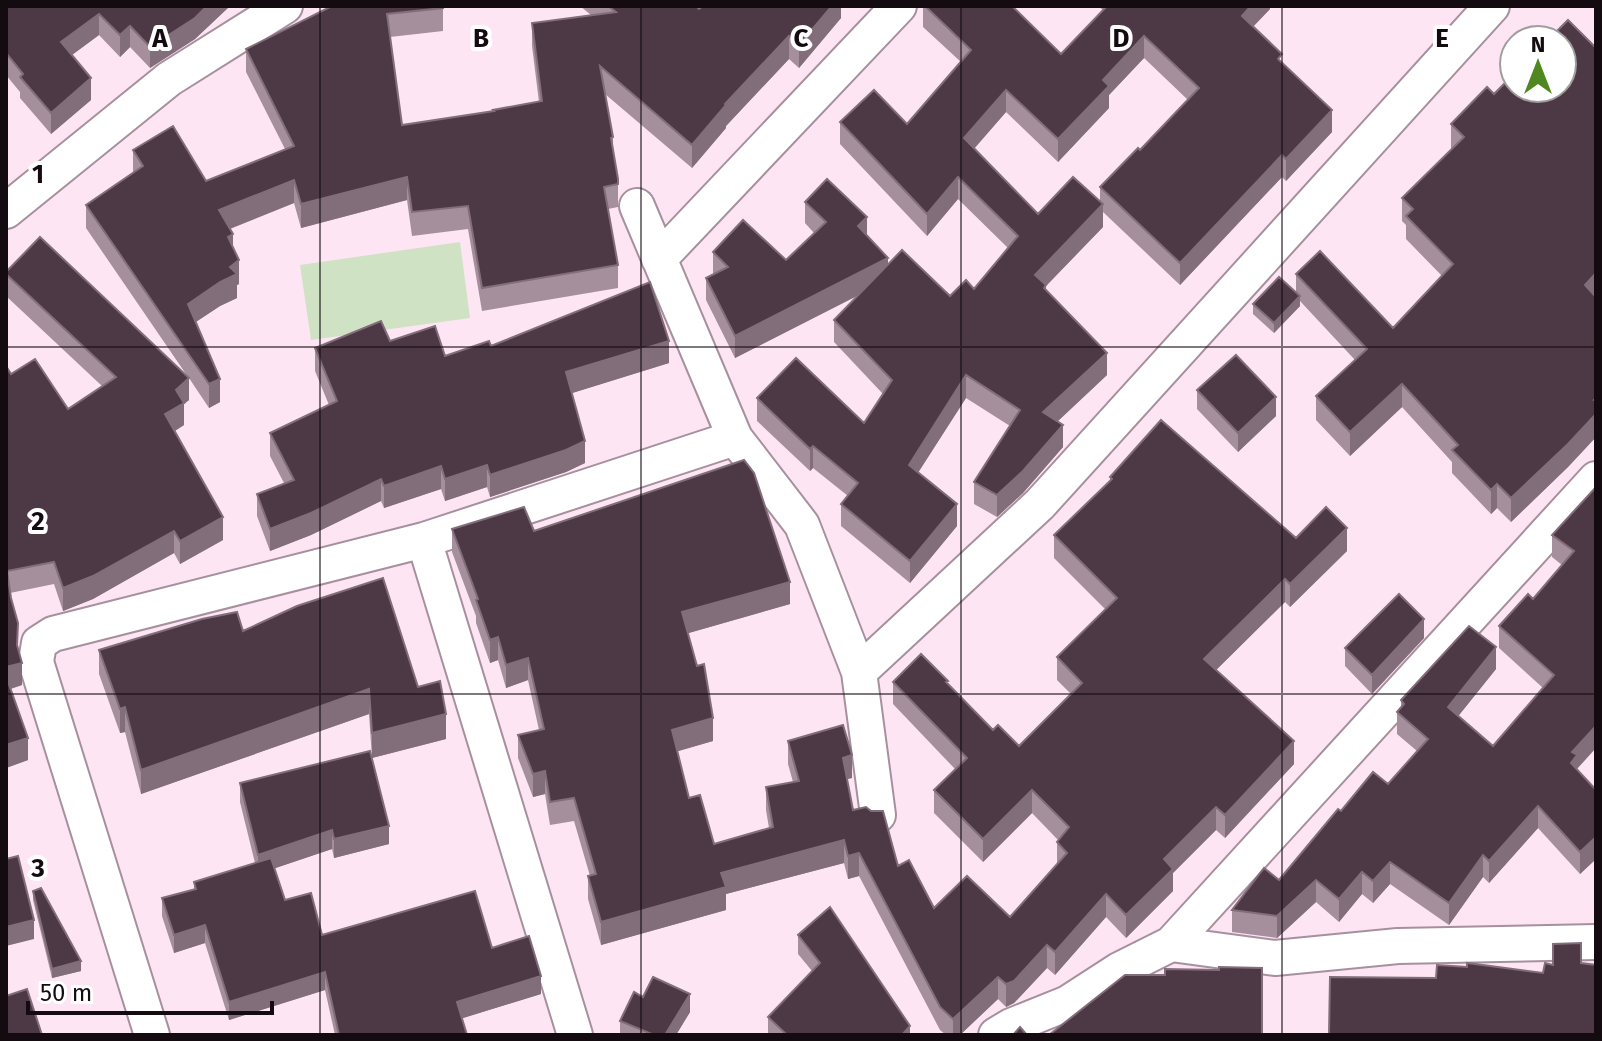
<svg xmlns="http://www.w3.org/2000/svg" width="1602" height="1041" font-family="'Fira Sans',sans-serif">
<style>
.green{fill:#cfe2c3}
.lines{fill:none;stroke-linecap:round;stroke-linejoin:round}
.street-casing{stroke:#a7909e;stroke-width:38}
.street{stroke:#fff;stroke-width:34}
.wall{fill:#a68f9c;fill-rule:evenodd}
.shaded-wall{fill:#826d7a}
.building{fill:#4d3945;stroke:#826d7a;stroke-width:2}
.grid{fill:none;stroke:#130b10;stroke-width:2;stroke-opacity:0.55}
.grid-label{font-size:26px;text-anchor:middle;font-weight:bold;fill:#130b10;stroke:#fff;stroke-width:8;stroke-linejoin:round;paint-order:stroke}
</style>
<rect width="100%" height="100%" fill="#fee5f4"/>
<path class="green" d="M460 242 470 318 311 340 300 265Z"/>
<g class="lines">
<g class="street-casing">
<path id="street" d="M637 206 735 438 802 525 859 672 878 815
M6 211 169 79 285 6
M659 259 899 6
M424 540 575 1035
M859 672 1040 504 1492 6
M1171 944 1275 958 1398 946 1596 942
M152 1035 36 662 39 643 53 634 424 540 735 438
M996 1035 1011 1026 1068 1003 1119 970 1171 944 1596 479"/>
</g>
<use href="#street" class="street"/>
</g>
<path class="wall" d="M6 6H230L195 39 150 68 130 47 120 57 99 35 72 55 91 100 51 134 20 98V92L6 75Z
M331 6H443V31L390 37 402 125 493 112 539 102 532 46V23L591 15 580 6H696L699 9 703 6H843L841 8V18L799 68 789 59 726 126V128L692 168 605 94 613 137V153L618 179V207L608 209 618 265V288L482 311 468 229 412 236 407 200 301 228 294 203 230 229 239 284 237 285V298L220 306 196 322 220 402 209 408 189 378V400L184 404V425L175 431 223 540 180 564 174 553 93 599 63 611 54 584 10 593 22 685 11 689 28 760 6 768V366L11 374 68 409 102 386 6 296V272L188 377 86 228V205L133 173V150L206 181 285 149 246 72V49L331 7Z
M923 6H1012L1061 54 1103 10 1098 6H1270V9L1253 27 1282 63 1332 132 1286 181 1282 177 1180 285 1103 212V227L1046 286V291L1107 375 1057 422 1063 447 1023 493 997 517 974 504V482L1010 426 966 398 918 472 957 526 910 583 841 526V504L848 496 813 468 810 471 757 421V398L864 423 883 394 834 342V320L857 296 735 358 706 300V278L713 274V252L786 260 814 233 805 223V202L867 235 888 264 950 296 974 289 1008 248 958 199 927 236 840 144V122L907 124 961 62 923 27ZM1144 58 1188 100 1140 150 1100 187V202L1038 214 974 149 1006 112 1058 162 1109 108V95Z
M1596 48V437L1568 467 1511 522 1497 508 1491 514 1452 473V462L1402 407 1350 456 1316 420V396L1355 360 1300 301V306L1274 333 1253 314V304L1296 293V274L1393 328 1442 276 1406 239V225L1402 221V198L1452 149 1451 148V124L1494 94Z
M390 341 445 356 491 346 669 363 572 393 585 463 566 472 490 497 487 487 445 501 441 489 384 508 381 501 311 535 270 551 257 516V494L284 483 270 456V433L329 405 315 371V348Z
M1197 390 1276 416 1238 452 1197 409Z
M1110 477 1296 538 1347 551 1290 607 1285 602 1216 670 1294 764 1225 838 1216 830 1173 873V891L1126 938 1106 917 1055 975 1047 968 1014 1003 1006 1007 998 999 960 1035H946L940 1030 859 876 848 879 844 863 726 894V910L601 945 588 899V876H590L574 821 550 825 545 794 533 797 518 758V735L539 730 528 680 506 688 498 660 490 663 476 623V616L452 552V529L534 531 790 604 688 633 713 741 677 751 689 798 714 844 769 828 766 810V787L793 782 788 764V741L852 778 847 779 853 810 934 908 1010 917 1057 865V842L1058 840 1032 813 983 862 934 813V790L955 769 893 704V682L948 684 993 730 1019 746 1071 694 1057 680V657L1106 610 1054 558V535L1110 481Z
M1596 487 1577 769 1596 790V859L1580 874 1538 828 1489 883 1483 877 1449 925 1390 884 1373 903 1362 894 1339 922 1316 902 1277 938 1232 932V910L1279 880 1341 811 1388 784 1417 751 1397 734V712L1401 707V700L1496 669 1458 716 1493 746 1543 688 1499 648V626L1533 599 1562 565 1552 557V535Z
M243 631 418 687 446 739 372 758 369 714 141 794 125 732 120 733 99 674V650Z
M1424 638 1372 694 1345 666V648Z
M240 783 389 844 334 858 332 849 275 868 285 900 322 935 492 948 541 994 462 1018 467 1035H335L325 990 229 1020 205 943 174 953 162 916V898L194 889V882L255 863 240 802Z
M33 891 81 971 52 978 33 900Z
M798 935 910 1035H768V1017L812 971 798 954Z
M643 997 690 1012 676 1035H620V1021Z"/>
<path class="shaded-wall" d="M207 6H230L195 39 150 68V47Z
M832 6H843L841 8V18L799 68V45Z
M1251 6H1270V9L1242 38V16Z
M99 14V35L61 63V42Z
M130 26V47L120 57V35Z
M789 36V59L726 126V128L692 168V145L725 104Z
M1144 36V58L1109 95V108L1058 162V139L1103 80Z
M91 78V100L51 134V113Z
M1006 90V112L964 160V138Z
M1332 110V132L1286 181V159Z
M1282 155V177L1180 285V263Z
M407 177V200L301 228V204Z
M958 177V199L927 236V214Z
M294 180V203L219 233V210Z
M1103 204V227L1046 286V307L1035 275Z
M867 217V239L858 226Z
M233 234V257L228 237Z
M888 258V280L735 358V336Z
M239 260V284L237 285V298L220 306 188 327V304L230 267Z
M1596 273V296L1585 285Z
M1300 296V306L1274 333V323Z
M669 341V363L566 395V372Z
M1107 353V375L1043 435V412Z
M966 375V398L909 487V465Z
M189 378V400L184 404V425L165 437V414L176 390Z
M220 379V402L209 408V384Z
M1402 384V407L1350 456V432Z
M1276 397V416L1238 452V433Z
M1596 398V437L1568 467 1511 522V498Z
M1063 425V447L1023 493 997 517V495Z
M585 441V463L566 472 490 497V475Z
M813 446V468L810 471V449Z
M487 465V487L445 501V479Z
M441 466V489L384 508V486Z
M381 479V501L311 535 270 551V529Z
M1497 484V508L1491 514V490Z
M957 504V526L910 583V561Z
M223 517V540L180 564V541Z
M1347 528V551L1290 607V584Z
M174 531V553L93 599 63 611V588Z
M1285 579V602L1204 682V659Z
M790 582V604L682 635V612Z
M1424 619V638L1372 694V675Z
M18 623 17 664 22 663V685L6 690V667L17 645Z
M498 637V660L490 663V640Z
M1496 647V669L1448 729V707Z
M528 658V680L506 688V665Z
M369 689V714L141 794V770Z
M125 707V732L120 733V709Z
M446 714V739L372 758V733Z
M713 718V741L672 753V730Z
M1596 726V748L1577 769 1571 763 1572 752Z
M28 738V760L6 768V745Z
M1294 741V764L1225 838V815Z
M852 755V778L843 780V758Z
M545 771V794L533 797V774Z
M1032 790V813L983 862V839Z
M1538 806V828L1489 883V861Z
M1216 807V830L1173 873V891L1126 938V915L1164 859Z
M389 826V844L334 858V839Z
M332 830V849L258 874V855Z
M1596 837V859L1580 874V852Z
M844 840V863L726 894V910L601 945V922L721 873Z
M859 853V876L848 879V856Z
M1483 855V877L1449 925V903Z
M1390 862V884L1373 903V881Z
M1362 872V894L1339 922V899Z
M1316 880V902L1277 938V916Z
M1106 894V917L1055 975V952Z
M34 920V939L6 946V927Z
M205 925V943L174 953V935Z
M1047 945V968L1014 1003 1006 1007V984Z
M81 961V971L52 978V969Z
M325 972V990L229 1020V1002Z
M541 976V994L457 1020V1002Z
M998 977V999L960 1035H953V1019Z
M690 994V1012L676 1035H665Z
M910 1026V1035H902Z"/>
<path class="building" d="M6 6H207L195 18 150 47 130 26 120 35 99 14 61 42 91 78 51 113 20 77 23 74 6 53Z
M332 6H443V8L387 14 402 125 494 111 493 110 542 101 532 23 616 12 608 6H696L699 9 703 6H832L799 45 789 36 725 104 726 105 692 145 600 66 613 137 611 138 618 179V184L604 187 618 265 482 288 468 206 412 212 407 177 301 204 294 180 219 210 233 234 228 237 239 260 230 267 237 274 220 282 188 304 220 379 209 384 86 205 143 166 133 150 173 126 206 181 294 146 246 49Z
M925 6H1012L1061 54 1107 6H1251L1242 16 1282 54 1278 59 1332 110 1286 159 1282 155 1180 263 1100 187 1138 148 1140 150 1199 88 1144 36 1103 80 1109 86 1058 139 1006 90 964 138 1038 214 1073 177 1103 204 1035 275 1046 285 1044 288 1107 353 1043 412 1063 425 1023 471 997 495 974 482 1020 410 966 375 909 465 957 504 910 561 841 504 858 483 813 446 810 449 757 398 796 358 864 423 892 380 834 320 902 250 950 296 966 280 974 289 1018 236 958 177 927 214 840 122 874 90 907 124 971 50Z
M1568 20 1596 48V273L1585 285 1596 297V398L1594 400 1596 401V414L1568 444 1511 498 1497 484 1491 490 1452 450 1458 445 1402 384 1350 432 1316 396 1367 349 1296 274 1320 251 1393 328 1453 264 1406 216 1413 209 1402 198 1464 137 1451 124 1487 87 1494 94 1514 74V88H1562V40H1548Z
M827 179 867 217 858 226 888 258 735 336 706 278 728 267 713 252 743 220 786 260 826 222 805 202Z
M40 237 189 378 176 390 184 403 165 414 223 517 180 541 174 531 93 576 63 588 54 562 7 571 11 598 18 623 17 645 22 663 6 667V366L11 374 35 359 68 409 116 377 6 274V272Z
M1279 277 1300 296 1274 323 1253 304Z
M650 282 669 341 566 372 585 441 566 450 490 475 487 465 445 479 441 466 384 486 381 479 311 513 270 529 257 494 294 480 270 433 337 401 315 348 381 321 390 341 435 326 445 356 489 341 491 346Z
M1236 355 1276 397 1238 433 1197 390Z
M1161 420 1296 538 1326 507 1347 528 1290 584 1285 579 1204 659 1294 741 1225 815 1216 807 1164 859 1173 869 1126 915 1106 894 1055 952 1047 945 1014 981 1006 984 998 977 953 1019 940 1007 859 853 848 856 844 840 721 873 726 887 601 922 588 876 596 874 574 798 550 802 545 771 533 774 518 735 544 729 528 658 506 665 498 637 490 640 476 600 478 599 452 529 524 507 534 531 744 460 754 473 790 582 682 612 697 666 704 664 713 718 672 730 689 798 700 795 714 844 773 827 766 787 799 781 788 741 843 725 852 755 843 758 853 810 866 807 871 811H883L898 866 909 860 934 908 967 876 1010 917 1067 853 1057 842 1069 827 1032 790 983 839 934 790 967 758 893 682 921 654 948 681 946 682 993 730 998 725 1019 746 1082 683 1057 657 1117 598 1054 535 1112 479 1110 477Z
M1596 487V726L1572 752 1577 755 1571 763 1596 790V837L1580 852 1538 806 1489 861 1483 855 1449 903 1390 862 1373 881 1362 872 1339 899 1316 880 1277 916 1232 910 1264 868 1279 880 1338 809 1341 811 1373 772 1388 784 1428 739 1397 712 1404 704 1401 700 1469 626 1496 647 1448 707 1493 746 1554 675 1499 626 1528 594 1533 599 1574 551 1552 535Z
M383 578 418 687 440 681 446 714 372 733 369 689 141 770 125 707 120 709 99 650 202 619 237 612 243 631 297 606Z
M1399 594 1424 619 1372 675 1345 648Z
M6 676 28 738 6 745Z
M370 751 389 826 334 839 332 830 258 855 240 783Z
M18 856 34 920 6 927V859Z
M271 858 285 900 311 893 322 935 475 891 492 948 529 936 541 976 457 1002 467 1035H339L325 972 229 1002 205 925 174 935 162 898 196 889 194 882Z
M41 888 81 961 52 969 33 891Z
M830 907 910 1026 902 1035H787L768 1017 820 963 798 935Z
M1581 943V963L1596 965V1035H1329L1330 977 1436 978 1437 965 1467 967V963L1543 973 1545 963 1553 965V944Z
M1219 967 1262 968V1035H1049L1125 975H1165V969L1219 970Z
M653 977 690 994 665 1035H654L620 1021 634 992 643 997Z
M27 989 42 1035H6V996Z
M1020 1027 1027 1035H1013Z"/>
<path class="grid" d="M320 6V1035M641 6V1035M961 6V1035M1282 6V1035M6 347H1596M6 694H1596"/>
<g class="grid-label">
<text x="160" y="47">A</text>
<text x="481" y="47">B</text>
<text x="801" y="47">C</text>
<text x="1121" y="47">D</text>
<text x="1442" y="47">E</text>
<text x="38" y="183">1</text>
<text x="38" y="530">2</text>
<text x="38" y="877">3</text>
</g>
<rect width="1602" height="1041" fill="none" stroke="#130b10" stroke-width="16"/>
<g transform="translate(1538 64)"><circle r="38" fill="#ffffff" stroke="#a19d9f" stroke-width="2"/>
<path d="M0-6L14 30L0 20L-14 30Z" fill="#518721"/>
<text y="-12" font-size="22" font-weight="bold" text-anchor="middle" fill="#130b10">N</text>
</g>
<path d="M28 1001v12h244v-12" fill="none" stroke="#130b10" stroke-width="4"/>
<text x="40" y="1001" font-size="24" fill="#130b10" stroke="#ffffff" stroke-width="6" paint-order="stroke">50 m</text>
</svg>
